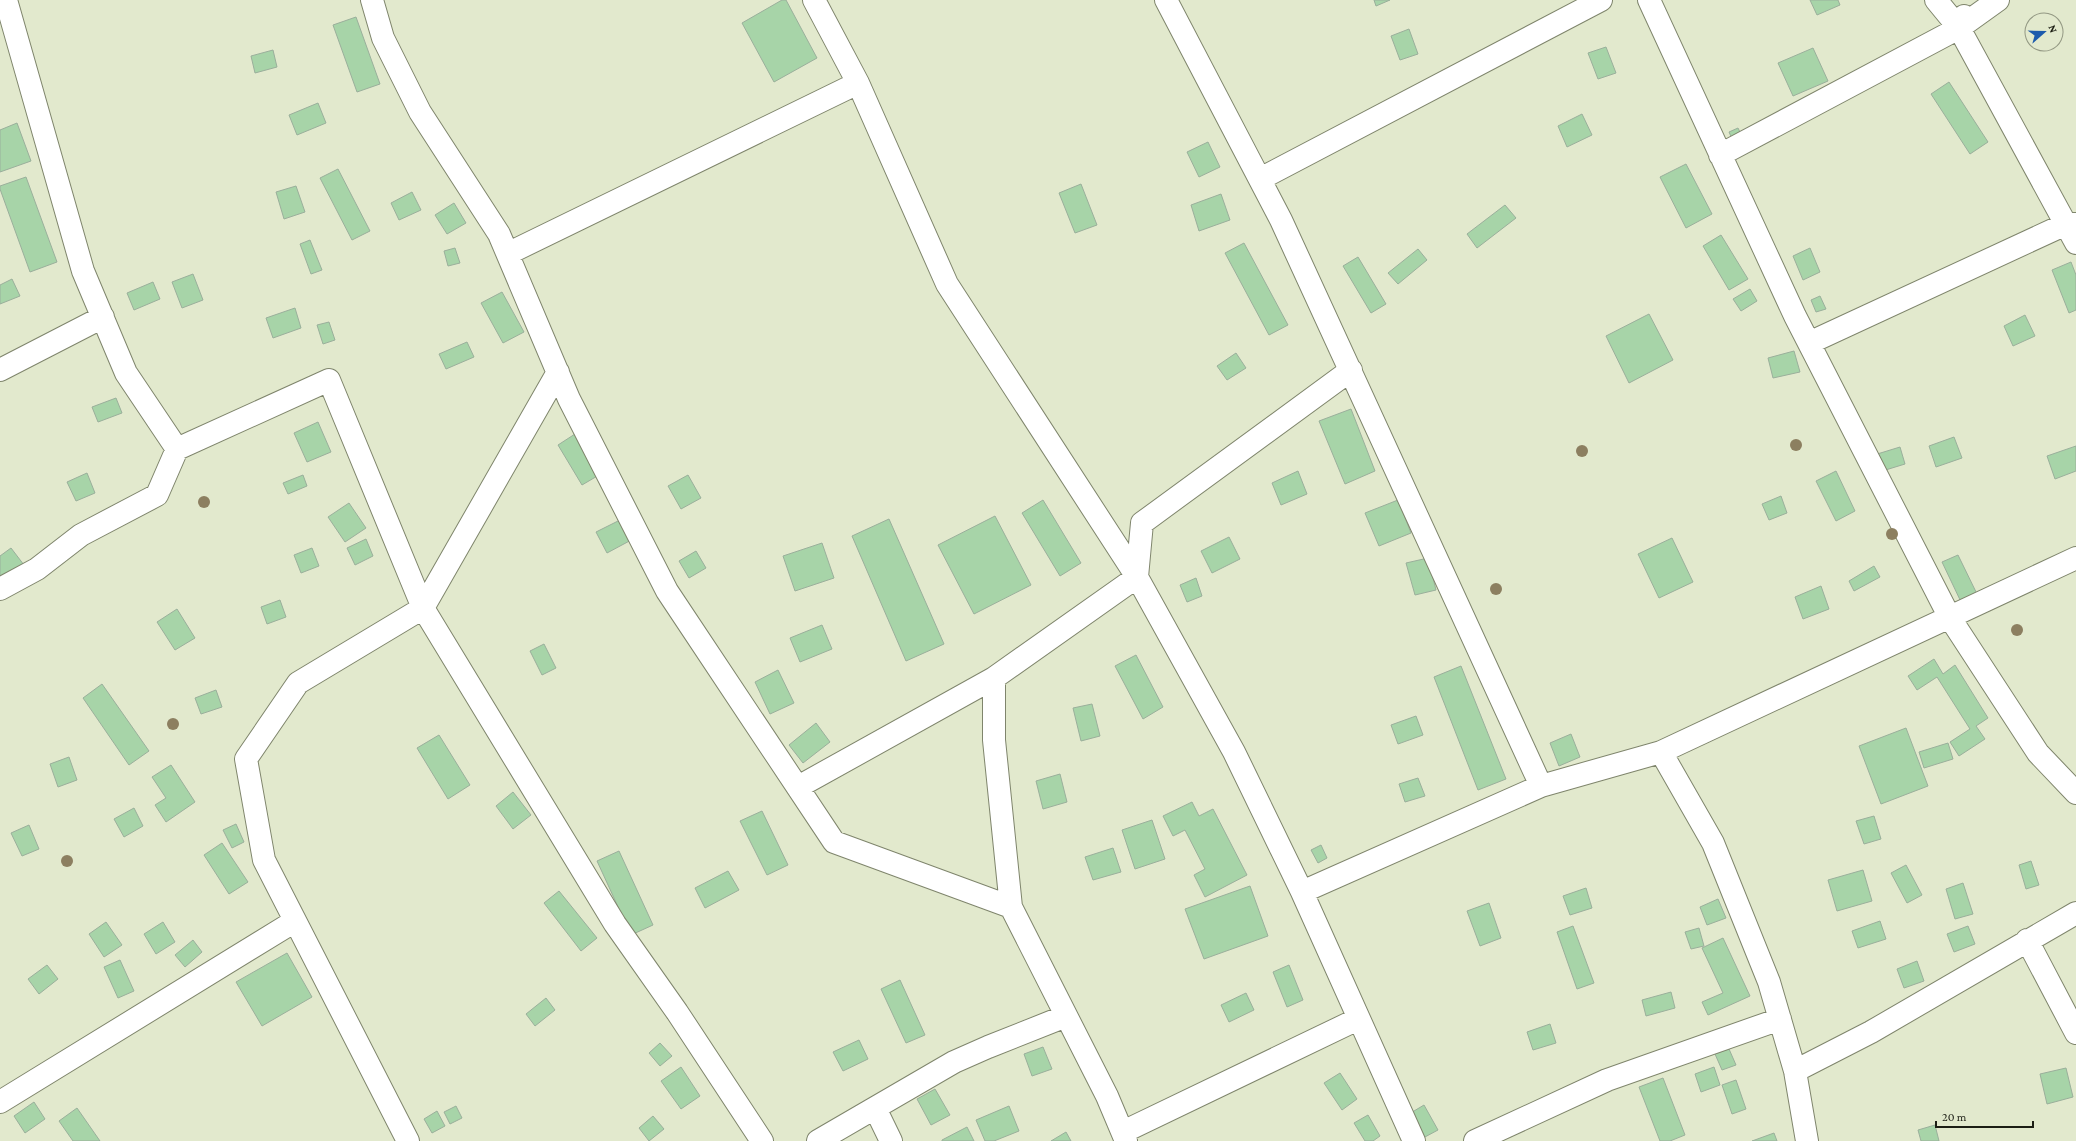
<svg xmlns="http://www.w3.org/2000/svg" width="2076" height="1141" font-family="'Crimson Pro',serif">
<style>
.building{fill:#a7d4a8;stroke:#9aaf9b}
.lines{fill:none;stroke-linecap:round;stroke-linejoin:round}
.minor-casing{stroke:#7f856c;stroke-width:24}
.minor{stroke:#fff;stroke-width:22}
.tree{fill:#8c7f60}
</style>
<rect width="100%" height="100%" fill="#e2e9cd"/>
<path class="building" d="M782 0H786L817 58 774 82 742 23Z
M1374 0H1390L1376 6Z
M1810 0H1838L1840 5 1817 15Z
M356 17 380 84 357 92 333 25Z
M1409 29 1418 54 1400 60 1391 36Z
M1606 47 1616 73 1598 79 1588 53Z
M1813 48 1828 81 1793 96 1778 63Z
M273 50 277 67 255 73 251 56Z
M1949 82 1988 142 1970 154 1931 94Z
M318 103 326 123 297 135 289 115Z
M1582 114 1592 135 1567 147 1558 126Z
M17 123 31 161 0 172V130Z
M1738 128 1742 136 1733 141 1729 132Z
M1208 142 1220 167 1199 177 1187 152Z
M1686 164 1712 214 1686 228 1660 177Z
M338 169 370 231 352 240 320 178Z
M26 177 57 262 30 272 0 189V186Z
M1081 184 1097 225 1075 233 1059 193Z
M296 186 305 212 284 219 276 192Z
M412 192 421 210 399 220 391 203Z
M1221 194 1230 220 1199 231 1191 205Z
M454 203 466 223 447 234 435 215Z
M1505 205 1516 218 1477 248 1467 234Z
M1721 235 1748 279 1729 290 1703 246Z
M310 240 322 270 311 274 300 244Z
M1244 243 1288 325 1269 335 1225 253Z
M455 248 460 263 448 266 444 251Z
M1810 248 1820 272 1803 280 1793 256Z
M1418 249 1427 260 1398 284 1388 273Z
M1358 257 1386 304 1371 313 1343 266Z
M2071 262 2076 275V310L2069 313 2052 270Z
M193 274 203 300 182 308 172 282Z
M12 279 20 296 0 304V285Z
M153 282 160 299 134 310 127 293Z
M1750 289 1757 301 1741 311 1733 299Z
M502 292 524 332 503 343 481 303Z
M1820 296 1826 309 1816 312 1811 300Z
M295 308 301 328 273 338 266 318Z
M1649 314 1673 360 1629 383 1606 336Z
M2025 315 2035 336 2013 346 2004 326Z
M329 322 335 340 323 344 317 325Z
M467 342 474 357 446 369 439 354Z
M1794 351 1800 372 1773 378 1768 358Z
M1236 353 1246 368 1227 380 1217 366Z
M116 398 122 413 98 422 92 407Z
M1351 409 1375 471 1345 484 1319 421Z
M318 422 331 452 307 462 294 433Z
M575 434 599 475 582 485 558 445Z
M1954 437 1962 458 1936 467 1929 446Z
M2076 446V471L2055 479 2047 456Z
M1900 447 1905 464 1879 472 1874 455Z
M1298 471 1307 494 1281 505 1272 483Z
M1836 471 1855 511 1836 521 1816 481Z
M87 473 95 493 76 501 67 482Z
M303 475 307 486 288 494 283 483Z
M688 475 701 498 681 509 668 486Z
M1781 496 1787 513 1769 520 1762 504Z
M1043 500 1081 563 1060 576 1022 513Z
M1398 500 1411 533 1379 546 1365 513Z
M349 503 366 528 345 542 328 517Z
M995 516 1031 585 974 614 938 545Z
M624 518 635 538 607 553 596 532Z
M889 519 944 644 906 661 852 536Z
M1229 537 1240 559 1212 573 1201 551Z
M1672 538 1693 582 1659 598 1638 554Z
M366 539 373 556 355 565 347 548Z
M822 543 834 578 795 591 783 556Z
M11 548 24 565 0 583V556Z
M312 548 319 566 301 573 294 555Z
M696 551 706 568 689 578 679 561Z
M1958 555 1978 596 1962 604 1942 562Z
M1428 558 1436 590 1415 595 1406 563Z
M1874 566 1880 577 1854 591 1849 581Z
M1196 578 1202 596 1187 602 1180 585Z
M1821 586 1829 609 1803 619 1795 597Z
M280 600 286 617 267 624 261 607Z
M177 609 195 638 175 650 157 622Z
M822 625 832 649 800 662 790 638Z
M544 644 556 668 542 675 530 651Z
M1136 655 1163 707 1143 719 1115 666Z
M1934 659 1943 674 1955 665 1988 718 1976 726 1985 739 1959 756 1950 742 1970 729 1937 677 1917 690 1908 676Z
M1461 666 1506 779 1478 790 1434 677Z
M778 670 794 703 770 714 755 682Z
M102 684 149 751 129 765 83 698Z
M216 690 222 707 201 714 195 698Z
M1092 704 1100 736 1081 741 1073 708Z
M1416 716 1423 735 1398 744 1391 725Z
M816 723 830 742 803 763 789 745Z
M1906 728 1928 786 1881 804 1859 746Z
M1571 734 1580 757 1559 766 1550 743Z
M439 735 470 785 448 799 417 748Z
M1948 743 1953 759 1924 768 1919 752Z
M69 757 77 780 58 787 50 764Z
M171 765 195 802 166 822 155 805 166 798 152 777Z
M1060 774 1067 802 1043 809 1036 781Z
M1418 778 1425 796 1405 802 1399 784Z
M513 792 531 815 513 829 496 806Z
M1192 802 1199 816 1213 809 1247 875 1205 897 1194 875 1205 869 1185 830 1173 836 1163 816Z
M134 808 143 826 124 837 114 819Z
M762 811 788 865 767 875 740 821Z
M1874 816 1881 839 1864 844 1856 821Z
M1152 820 1165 859 1135 869 1122 830Z
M236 824 244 842 232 848 223 830Z
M29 825 39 849 22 856 11 833Z
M222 843 248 882 229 894 204 855Z
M1321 845 1327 858 1318 863 1311 850Z
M1113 848 1121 872 1093 880 1085 857Z
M619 851 653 925 631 935 597 861Z
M2031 861 2039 885 2026 889 2019 865Z
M1906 865 1922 895 1907 903 1891 873Z
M1863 870 1872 901 1837 911 1828 880Z
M728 871 739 890 705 908 695 888Z
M1963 883 1973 914 1955 919 1946 889Z
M1250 886 1268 936 1204 959 1185 909Z
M1586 888 1592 908 1570 915 1563 896Z
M559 891 597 938 581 951 544 903Z
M1718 899 1726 918 1707 925 1700 907Z
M1489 903 1501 938 1480 946 1467 911Z
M1880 921 1886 939 1858 948 1852 931Z
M106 922 122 945 104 957 89 934Z
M163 922 175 942 156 954 144 934Z
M1573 926 1594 983 1577 989 1557 932Z
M1968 926 1975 944 1954 952 1947 934Z
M1699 928 1704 946 1691 949 1685 932Z
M1723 938 1750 996 1708 1015 1702 1002 1723 993 1702 948Z
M193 940 202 952 185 967 175 955Z
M287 953 312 997 262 1026 236 982Z
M120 960 134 991 118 998 104 967Z
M1917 961 1924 981 1904 988 1897 969Z
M47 965 58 979 39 994 28 979Z
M1289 965 1303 1000 1287 1007 1273 972Z
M900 980 925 1035 906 1043 881 989Z
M1671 992 1675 1008 1646 1016 1642 1000Z
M1246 993 1254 1010 1229 1022 1221 1005Z
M546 998 555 1010 535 1026 526 1014Z
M1550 1024 1556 1043 1533 1050 1527 1032Z
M859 1040 868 1059 843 1071 833 1052Z
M660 1043 672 1056 660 1066 649 1053Z
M1043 1047 1052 1069 1032 1076 1024 1054Z
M1729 1049 1736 1065 1722 1070 1715 1054Z
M681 1067 700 1096 681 1109 661 1081Z
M1714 1067 1720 1085 1701 1092 1695 1074Z
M2066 1068 2073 1097 2047 1104 2040 1074Z
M1340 1073 1357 1099 1342 1110 1324 1083Z
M1663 1078 1685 1135 1670 1141H1660L1639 1087Z
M1736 1080 1746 1109 1732 1114 1722 1085Z
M935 1089 950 1115 931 1125 917 1099Z
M34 1102 45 1119 25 1133 14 1116Z
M1424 1105 1438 1130 1423 1138 1409 1114Z
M456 1106 462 1118 450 1124 444 1112Z
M1009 1106 1019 1131 994 1141H985L976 1120Z
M77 1108 100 1141H73L59 1121Z
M437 1111 445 1126 432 1133 424 1119Z
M1368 1115 1380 1136 1373 1141H1365L1354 1123Z
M653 1116 664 1129 649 1141 639 1128Z
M1935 1125 1939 1141H1921L1918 1130Z
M967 1127 974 1141H942V1140Z
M1066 1132 1071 1141H1051Z
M1774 1133 1777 1141H1752Z"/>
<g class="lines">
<g class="minor-casing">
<path id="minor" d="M6 0 83 271 126 373 177 449
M372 0 383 38 420 112 499 234 569 399 667 591 834 842 1011 907
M814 0 858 83 947 284 1137 577 1234 752 1302 892 1414 1141
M1166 0 1281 220 1541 786
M1649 0 1795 316 1950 618 2038 753 2076 793
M1936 0 1959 28
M1964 16 1959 28 2076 243
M1720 155 1959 28 1998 0
M1260 179 1601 0
M509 253 858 83
M1809 343 2066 224H2076
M0 370 103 317
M0 589 37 569 81 535 157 495 177 449 329 380 423 608 615 924 677 1012 762 1141
M994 678V740L1011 907 1107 1096 1126 1141
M1661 752 1713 843 1769 982 1795 1071 1807 1141
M798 787 994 678 1137 577 1142 523 1351 370
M1302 892 1541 786 1661 752 2076 558
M2027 940 2076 1033
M1795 1071 1871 1032 2076 913
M0 1102 295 921
M875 1108 891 1141
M1123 1132 1358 1019
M408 1141 264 860 246 759 298 683 423 608 558 372
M818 1141 954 1062 988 1047 1066 1016
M1475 1141 1607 1080 1780 1019"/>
</g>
<use href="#minor" class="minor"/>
</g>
<g class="tree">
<circle cx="1796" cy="445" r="6"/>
<circle cx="1582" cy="451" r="6"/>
<circle cx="204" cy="502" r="6"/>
<circle cx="1892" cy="534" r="6"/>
<circle cx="1496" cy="589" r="6"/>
<circle cx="2017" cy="630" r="6"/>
<circle cx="173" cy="724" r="6"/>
<circle cx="67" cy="861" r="6"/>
</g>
<g transform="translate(2044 32) rotate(70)"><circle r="19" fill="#e2e9cd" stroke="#939883"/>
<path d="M0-3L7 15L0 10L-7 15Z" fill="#1c5bac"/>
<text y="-6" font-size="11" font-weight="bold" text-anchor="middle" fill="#1c1e14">N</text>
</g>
<path d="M1936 1121v6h97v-6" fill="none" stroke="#1c1e14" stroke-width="2"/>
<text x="1942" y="1121" font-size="12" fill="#1c1e14" stroke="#e2e9cd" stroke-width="3" paint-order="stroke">20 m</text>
</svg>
